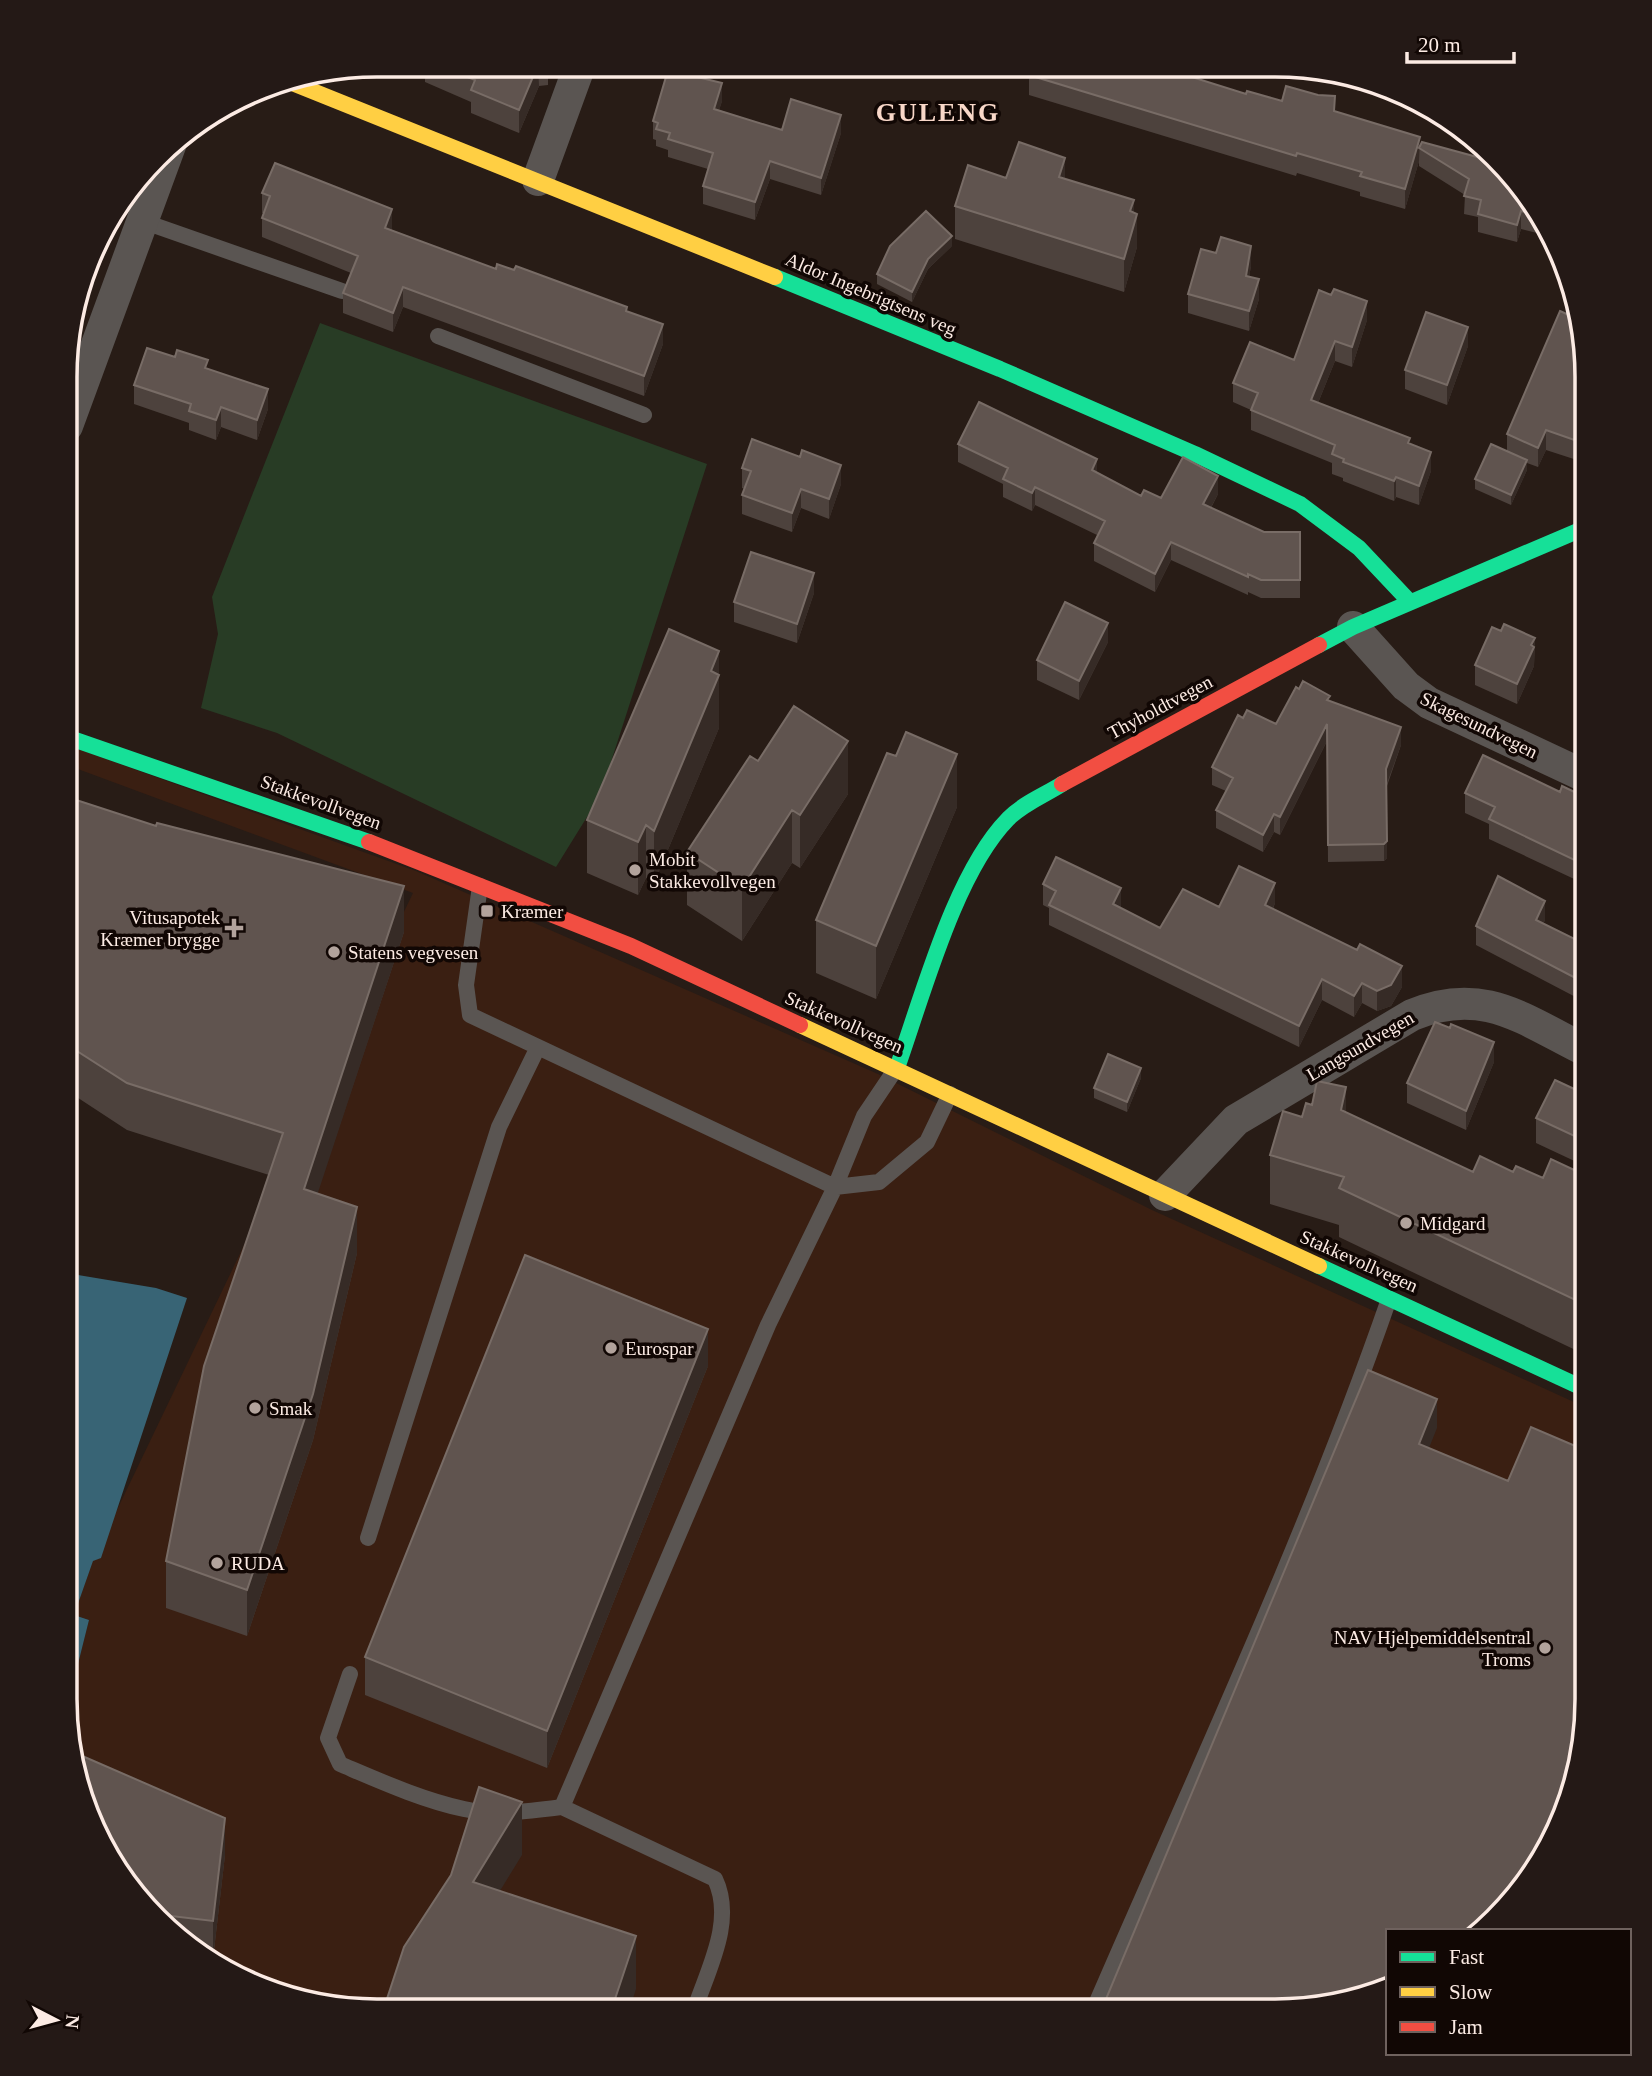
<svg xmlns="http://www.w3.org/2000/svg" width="1652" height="2076" font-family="'Times New Roman',serif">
<rect width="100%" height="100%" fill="#281c16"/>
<path fill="#3a1f12" d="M67,745L416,871L878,1074L1152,1210L1587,1408V1720L1388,1931L1295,2011H356L277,1995L204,1959L106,1855L75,1780L65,1688L66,1684H73L89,1620L74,1615L93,1560L413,893L67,765Z"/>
<path fill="#283c25" d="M320,323L707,464L600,796L556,867L277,733L201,708L218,634L212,597Z"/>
<path fill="#386475" d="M78,1275L156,1288L187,1298L101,1558L93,1561L74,1615L89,1620L73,1684H66L65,1688L66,1277Z"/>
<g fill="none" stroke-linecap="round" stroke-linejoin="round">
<path stroke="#5a5552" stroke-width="16" d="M142,221L342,291
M438,336L644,415
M480,886L466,985L470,1015L835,1187L879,1182L927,1142L950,1094
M368,1538L499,1127L538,1047
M350,1674L328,1738L340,1764C380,1781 422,1800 464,1809C495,1816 531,1811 562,1807
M694,2011C708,1969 735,1921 715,1879L562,1807L768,1325L835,1187L864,1116L895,1070
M1093,2011C1195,1775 1305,1541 1389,1299"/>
<path stroke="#5a5552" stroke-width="32" d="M538,180L580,65
M67,426L171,143
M1353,627L1406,686L1429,703L1587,777
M1165,1195L1236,1120L1412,1015C1483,985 1524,1020 1587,1051"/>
<path stroke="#16e098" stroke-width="16" d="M775,277L1000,369L1195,454L1300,504L1359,548L1409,601
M1319,645L1353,627L1587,527
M67,737L369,842
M897,1068C923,995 955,873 1008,819C1022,804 1045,795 1062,784
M1319,1266L1587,1390"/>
<path stroke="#ffcf43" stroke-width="16" d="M285,80L775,277
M800,1025L1319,1266"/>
<path stroke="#f24e42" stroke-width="16" d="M1062,784L1319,645
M369,842L631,946L800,1025"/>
</g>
<path fill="#4d423d" d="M425,65H548V85L539,86L519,133L471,113V102L425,82Z
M1029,75L1246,94L1335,111L1420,145L1488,160L1546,221L1545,235L1521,229L1517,242L1478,232V217L1464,214L1465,195L1419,166V161L1405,209L1360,196V192L1297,173L1296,176L1029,95Z
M722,101L719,110L782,130L841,133L821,195L770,179L755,220L703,204V186L708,169L668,157V150L656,146V140L653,139V121Z
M1006,178L1065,179L1134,212L1137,247L1124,292L955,239V206Z
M262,193L392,229V230L496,269L627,311L663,344L644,396L403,307L393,332L343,313V293L351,273L262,237V218L264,213H262Z
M952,246L928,269L912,302L877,284V274Z
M1251,266L1249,277L1259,299L1249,331L1188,313V294Z
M1367,320L1352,367L1335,361L1318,403L1410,444L1431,471L1419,505L1396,497L1394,501L1343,481V478L1332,474V463L1251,430V410L1233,402V383L1294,360Z
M1468,346L1447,405L1405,389V370Z
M208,369L268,409L257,440L221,427L216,440L189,430V423L134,404V385Z
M1587,376L1583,462L1546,450L1538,467L1527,463V470L1511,505L1475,489V479L1507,451V434Z
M958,444L1097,473L1141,496L1161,498L1218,494L1211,508L1264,532H1300V598H1261L1248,592V595L1171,560L1155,592L1094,561V543L1097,535L1035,505L1032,511L1003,497V484L958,462Z
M742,468L841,484L829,519L801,508L792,532L742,514V495L745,489L742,488Z
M814,593L797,643L734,622V602Z
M1501,631L1535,638L1534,666L1517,704L1475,685V665Z
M1108,642L1079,700L1037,680V660Z
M719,651V728L654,883L646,878L638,895L587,873V820Z
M1587,679V726L1576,720V702Z
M1330,702L1401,745L1387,786V858L1384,861L1328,862L1327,741L1280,835L1274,832L1263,852L1216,828V810L1226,791L1212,785V767L1243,718L1276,724Z
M896,756L957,807L876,999L816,973V920Z
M758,761L848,794L800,868L792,863L742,941L687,905V852Z
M1560,792L1587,798V885L1489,839V824L1465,813V793Z
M67,797L404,932L317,1193L357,1253L313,1440L247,1636L166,1608V1561L269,1175L127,1130L66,1090Z
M1043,884L1121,908L1160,928L1219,907L1275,903L1273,909L1402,987L1391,1006L1377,1011L1362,1003L1354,1017L1322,1000L1299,1047L1049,925V908L1043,905Z
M1545,920L1543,924L1587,945V1003L1476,945V926Z
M1494,1062L1466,1130L1407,1103V1083Z
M1141,1078L1127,1112L1094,1098V1088Z
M1587,1095V1164L1584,1163L1583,1165L1536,1143V1118Z
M1346,1112L1473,1172H1513L1543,1178L1587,1176L1586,1355L1339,1237V1225L1270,1204V1155L1302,1117Z
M708,1366L547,1768L365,1695V1657Z
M106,1855H225L213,1959L202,1958Z"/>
<path fill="#362b26" d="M538,65L539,86L519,133V110Z
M722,83V101L714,126V109Z
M841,115V133L821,195V178Z
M1420,137L1419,161L1405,209V189Z
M1065,158V191L1059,177Z
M770,161V179L755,220V202Z
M1134,200V227L1137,214V247L1124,292V259L1130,211Z
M392,209V229L385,247V228Z
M1521,211V229L1517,242V225Z
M1545,221L1548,226L1545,235Z
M952,236V246L928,269L912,302V292L928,259Z
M1251,246V266L1246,295V276Z
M1259,279V299L1249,331V311Z
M403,287V307L393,332V313Z
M1367,301V320L1352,367V347Z
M663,324V344L644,396V376Z
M1468,327V346L1447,405V385Z
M1335,341V361L1311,420V400Z
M268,389V409L257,440V420Z
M221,407V427L216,440V420Z
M1546,430V450L1538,467V448Z
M1587,433V452L1583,462V443Z
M1431,452V471L1419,505V486Z
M1097,459V477L1092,470Z
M1527,460V470L1511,505V495Z
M841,465V484L829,519V499Z
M1218,476V494L1203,522V504Z
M1396,477V497L1394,501V481Z
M1035,487V505L1032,511V493Z
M801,489V508L792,532V513Z
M1171,542V560L1155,592V574Z
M814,573V593L797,643V624Z
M1108,623V642L1079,700V681Z
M1535,638L1534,666L1517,704V684Z
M719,651V728L654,883V831L711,671Z
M1327,724V741L1280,835V817Z
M1401,727V745L1386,786V769Z
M848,741V794L800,868V815Z
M957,754V807L876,999V946Z
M792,810V863L742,941V888Z
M1274,814V832L1263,852V835Z
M646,825V878L638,895V842Z
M1387,841V858L1384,861V844Z
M1275,883V903L1265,925V905Z
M404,886V932L304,1235V1189Z
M1121,888V909L1113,904Z
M1545,901V920L1536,939V920Z
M1402,966V987L1391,1006L1377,1011V991Z
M1322,979V1000L1299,1047V1026Z
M1362,983V1003L1354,1017V996Z
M1494,1042V1062L1466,1130V1111Z
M1141,1068V1078L1127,1112V1102Z
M1346,1087V1137L1341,1110Z
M1584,1138V1163L1583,1165V1140Z
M357,1207V1253L313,1440L247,1636V1590Z
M1587,1304V1354L1586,1355V1305Z
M708,1329V1366L547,1768V1731Z
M1437,1399V1428L1419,1473V1444Z
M522,1802V1855L473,1935V1882Z
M225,1818V1855L213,1959V1921Z
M636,1936V1989L629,2011H611Z"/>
<path fill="#60544f" stroke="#786c66" stroke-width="2" d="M438,65H538L519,110L471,90L475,80Z
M1032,67H1160L1246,94L1247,91L1282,101L1286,86L1318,95L1335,96L1334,111L1420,137L1405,189L1360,176L1362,172L1297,153L1296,156L1029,75Z
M668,70L722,83L714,109L782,130L791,99L841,115L821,178L770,161L755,202L703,186L713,153L668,139L670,133L656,129L658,123L653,121Z
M1019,142L1065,158L1059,177L1134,200L1130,211L1137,214L1124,259L955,206L968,165L1006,178Z
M1422,142L1488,160L1541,216L1521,211L1517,225L1478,214L1481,200L1464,196L1469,179L1419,148Z
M275,163L392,209L385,228L496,269L497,264L514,270L516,266L627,307L626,311L663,324L644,376L403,287L393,313L343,293L358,256L262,218L270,196L262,193Z
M926,211L952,236L928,259L912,292L877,274L890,246Z
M1221,237L1251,246L1246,276L1259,279L1249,311L1188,294L1201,249L1216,253Z
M1334,289L1367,301L1352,347L1335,341L1311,400L1410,438L1408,443L1431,452L1419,486L1396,477L1394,481L1343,462L1344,459L1332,454L1335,445L1251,410L1258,393L1233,383L1250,342L1294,360L1319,290L1331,295Z
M1560,311L1580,320L1587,376V433L1583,443L1546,430L1538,448L1507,434Z
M1426,312L1468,327L1447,385L1405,370Z
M147,348L175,357L177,350L208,360L205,368L268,389L257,420L221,407L216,420L189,411L191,404L134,385Z
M979,402L1097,459L1092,470L1141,496L1144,490L1161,498L1183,457L1218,476L1203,504L1264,532H1300V580H1261L1248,574V577L1171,542L1155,574L1094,543L1105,521L1035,487L1032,493L1003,479L1008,468L958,444Z
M752,439L800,457L802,450L841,465L829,499L801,489L792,513L742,495L751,471L742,468Z
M1491,444L1527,460L1511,495L1475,479Z
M751,552L814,573L797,624L734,602Z
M1065,602L1108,623L1079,681L1037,660Z
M1504,624L1535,638L1531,645L1534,647L1517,684L1475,665L1492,627L1501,631Z
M669,629L719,651L711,671L719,675L654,831L646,825L638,842L587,820Z
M1587,679V708L1576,702Z
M1303,681L1330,696L1327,700L1401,727L1386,769L1387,841L1384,844L1328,845L1327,724L1280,817L1274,814L1263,835L1216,810L1233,778L1212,767L1238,715L1243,718L1247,710L1276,724L1296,687L1299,689Z
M794,706L848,741L800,815L792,810L742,888L687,852L750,756L758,761Z
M906,732L957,754L876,946L816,920L887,753L896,756Z
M1483,755L1560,792L1562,786L1587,798V866L1489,819L1495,807L1465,793Z
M67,797L156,826L157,823L404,886L304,1189L357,1207L313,1394L247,1590L166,1561L204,1366L283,1133L127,1083L66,1044Z
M1056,857L1121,888L1113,904L1160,928L1183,889L1219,907L1239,866L1275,883L1265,905L1357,950L1360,944L1402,966L1391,985L1377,991L1362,983L1354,996L1322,979L1299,1026L1049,905L1056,891L1043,884Z
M1498,876L1545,901L1536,920L1587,945V984L1476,926Z
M1435,1022L1450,1028L1451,1024L1494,1042L1466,1111L1407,1083Z
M1108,1054L1141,1068L1127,1102L1094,1088Z
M1555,1080L1587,1095V1139L1584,1138L1583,1140L1536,1118Z
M1317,1081L1346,1087L1341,1110L1473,1172L1480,1156L1513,1172L1516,1166L1543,1178L1551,1159L1587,1176V1196L1586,1199L1587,1200L1586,1305L1339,1188L1344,1177L1270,1155L1283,1111L1302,1117L1306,1103L1312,1105Z
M525,1255L708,1329L547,1731L365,1657Z
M1368,1370L1437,1399L1419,1444L1508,1481L1531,1427L1587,1451V1720L1571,1800L1535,1872L1473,1931H1388V1983L1295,2011H1101Z
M80,1755L225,1818L213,1921L163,1915L106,1855L77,1783Z
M479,1787L522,1802L473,1882L636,1936L611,2011H383L404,1947L451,1875Z"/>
<g fill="#b2a39c" stroke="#110704" stroke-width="2.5">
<circle cx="635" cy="870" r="7"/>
<rect x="480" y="904" width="14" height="14" rx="3.5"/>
<path d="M230.5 917.5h7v7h7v7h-7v7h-7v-7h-7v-7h7z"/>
<circle cx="334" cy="952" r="7"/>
<circle cx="1406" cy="1223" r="7"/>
<circle cx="611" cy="1348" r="7"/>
<circle cx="255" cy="1408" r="7"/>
<circle cx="217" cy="1563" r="7"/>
<circle cx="1545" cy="1648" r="7"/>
</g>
<g text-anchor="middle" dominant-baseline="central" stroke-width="7" stroke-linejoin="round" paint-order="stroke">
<g font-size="19" fill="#fcebe4" stroke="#110704">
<text transform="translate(871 294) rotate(23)">Aldor Ingebrigtsens veg</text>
<text transform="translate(1160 707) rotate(-28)">Thyholdtvegen</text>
<text transform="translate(1479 725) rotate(26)">Skagesundvegen</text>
<text transform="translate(321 802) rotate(20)">Stakkevollvegen</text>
<text transform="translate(844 1022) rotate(24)">Stakkevollvegen</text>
<text transform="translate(1360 1046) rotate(-30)">Langsundvegen</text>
<text transform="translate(1359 1261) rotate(24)">Stakkevollvegen</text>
</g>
<g font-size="19" fill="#fcebe4" stroke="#110704" text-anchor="start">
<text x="649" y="859">Mobit<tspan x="649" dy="22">Stakkevollvegen</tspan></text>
<text x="501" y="911">Kræmer</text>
<text x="220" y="917" text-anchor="end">Vitusapotek<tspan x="220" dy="22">Kræmer brygge</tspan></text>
<text x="348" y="952">Statens vegvesen</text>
<text x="1420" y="1223">Midgard</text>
<text x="625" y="1348">Eurospar</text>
<text x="269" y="1408">Smak</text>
<text x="231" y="1563">RUDA</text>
<text x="1531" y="1637" text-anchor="end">NAV Hjelpemiddelsentral<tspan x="1531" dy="22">Troms</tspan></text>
</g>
<g font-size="26" font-weight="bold" letter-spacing="2" fill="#f8d7c8" stroke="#110704">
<text x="938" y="112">GULENG</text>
</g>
</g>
<path d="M0 0H1652V2076H0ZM377 77H1275A300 300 0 0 1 1575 377V1699A300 300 0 0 1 1275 1999H377A300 300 0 0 1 77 1699V377A300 300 0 0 1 377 77Z" fill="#241916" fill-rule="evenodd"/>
<path fill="none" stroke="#fcebe4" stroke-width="3.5" d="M377 77H1275A300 300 0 0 1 1575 377V1699A300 300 0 0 1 1275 1999H377A300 300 0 0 1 77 1699V377A300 300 0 0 1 377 77Z"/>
<rect x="1386" y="1929" width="245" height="126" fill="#110704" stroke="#6f625e" stroke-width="2"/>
<rect x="1400" y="1952" width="35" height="10" fill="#16e098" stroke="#6f625e" stroke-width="2"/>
<text x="1449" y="1964" font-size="21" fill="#fcebe4">Fast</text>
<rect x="1400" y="1987" width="35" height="10" fill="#ffcf43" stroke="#6f625e" stroke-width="2"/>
<text x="1449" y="1999" font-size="21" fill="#fcebe4">Slow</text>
<rect x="1400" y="2022" width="35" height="10" fill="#f24e42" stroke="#6f625e" stroke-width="2"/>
<text x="1449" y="2034" font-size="21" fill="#fcebe4">Jam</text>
<g transform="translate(56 2020) rotate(96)" stroke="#110704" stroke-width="5" paint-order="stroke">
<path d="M0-5L12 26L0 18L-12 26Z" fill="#fcebe4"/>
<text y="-10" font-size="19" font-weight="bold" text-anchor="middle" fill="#fcebe4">N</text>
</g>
<path d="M1407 52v10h107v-10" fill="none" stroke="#fcebe4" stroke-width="3.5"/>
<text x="1418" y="52" font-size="21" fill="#fcebe4" stroke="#110704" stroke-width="5" paint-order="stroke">20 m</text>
</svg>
